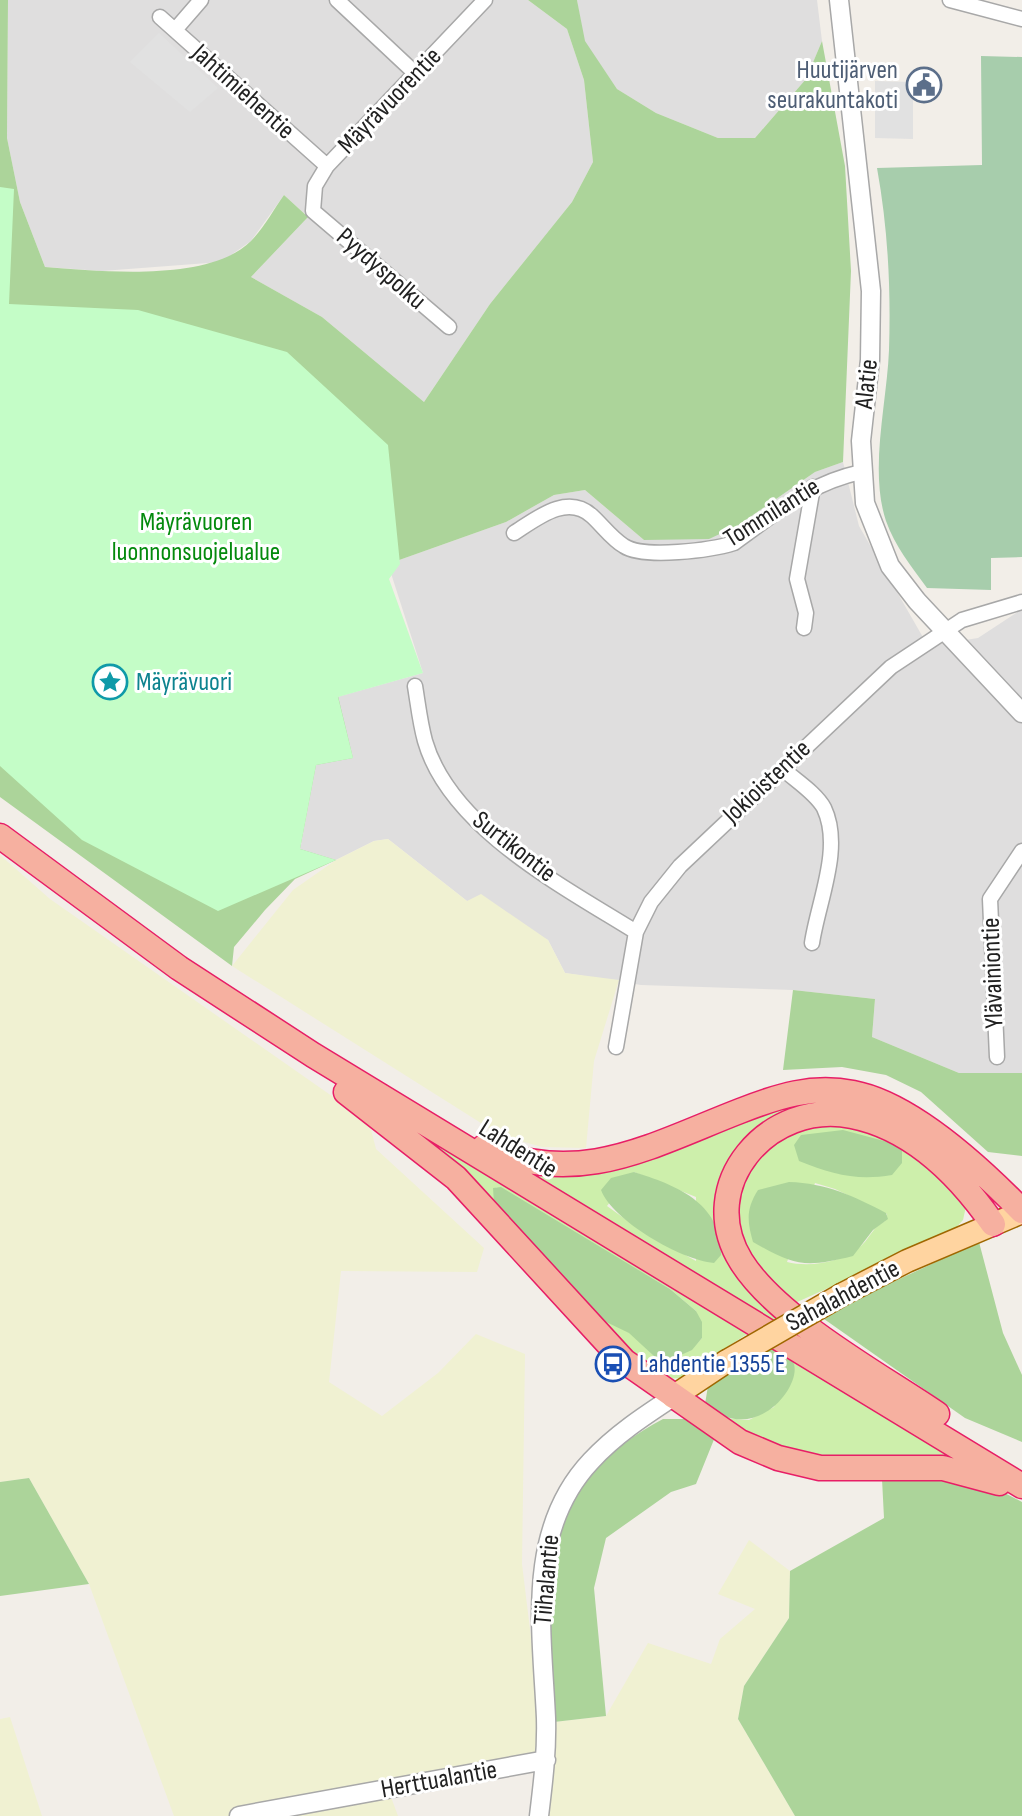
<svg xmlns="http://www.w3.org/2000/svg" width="1022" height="1816" font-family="'Sofia Sans Condensed',sans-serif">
<rect width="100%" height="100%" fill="#f2eee8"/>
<path fill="#dfdede" d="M8,0H528L567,29L584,80L593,162L572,202L490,304L424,402L322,317L251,277L308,217L284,195L251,241L221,262L102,271L45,267L20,202L7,138Z
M577,0H817L822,41L806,79L755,138H718L656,113L617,89L584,41Z
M843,462L859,526L928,646L978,638L1022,609V1073H959L872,1037L875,999L793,990L641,985L565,973L548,940L467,901L388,839L374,841L336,860L300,850L316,764L353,758L337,697L423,673L388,564L506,522L554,495L585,490L644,540L737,526L815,472Z"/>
<path fill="#f0f1d2" d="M388,839L467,901L481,894L548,940L565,973L619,980L594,1061L586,1148L542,1147L500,1135L232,966L293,890L336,860L374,841Z
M0,855L50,899L369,1122L376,1149L484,1248L477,1272L341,1271L329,1382L382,1416L438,1373L476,1334L525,1354L522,1564L546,1760L388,1789L398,1816H174L89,1584L29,1478L0,1482Z
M749,1540L790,1571L789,1618L744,1686L738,1719L795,1816H548L554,1722L606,1716L648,1643L711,1664L720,1639L755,1609L718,1594Z
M10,1717L42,1816H0V1719Z"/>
<path fill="#cdefab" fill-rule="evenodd" d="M829,1096L925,1135L1001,1205L884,1119L757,1134L726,1240L894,1396L514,1167L549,1171L767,1107ZM634,1172L696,1197V1261L639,1229L607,1206Z
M373,1102L750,1332L680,1378L667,1379L651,1373ZM496,1187L670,1289L696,1311L702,1338C689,1354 676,1359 655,1357Z
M825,1120L894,1138L967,1202L963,1220L952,1232L795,1303L747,1257L738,1237L736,1193L769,1139ZM815,1183L835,1189L887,1214L885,1221C873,1227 871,1236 862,1245C844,1262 810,1268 787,1262Z
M791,1360L977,1467L835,1461L776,1449L720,1418L749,1420L774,1407Z"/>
<path fill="#acd49a" d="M0,0H8L7,138L20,202L45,267C100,271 209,283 251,241C264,228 274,209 284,195L308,217L251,277L322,317L424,402L490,304L572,202L593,162L584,80L567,29L528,0H577L585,41L617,89L656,113L718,138H755L806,79L822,41L845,166L851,271L843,462L815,472L737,526L709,539L644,540L585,490L554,495L506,522L388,564L338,696L353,758L316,765L300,849L336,860L295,879L265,910L234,947L232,966L0,797Z
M793,990L875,999L872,1037L959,1073H1022V1156L988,1152L921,1092L886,1075L842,1067L783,1070Z
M843,1130L888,1142L902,1150V1163L892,1175C856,1181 832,1174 799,1161L794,1145L801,1135Z
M634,1172C675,1185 722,1202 721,1255L714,1263C681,1260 613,1221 601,1190L611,1178Z
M789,1182C826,1183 854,1196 886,1213L888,1219L873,1230L853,1256C805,1268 795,1266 753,1242C747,1221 746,1209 758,1190Z
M501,1187L670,1289L696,1311L702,1322V1338L692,1350L672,1359L655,1357L629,1333L600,1319L494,1203L493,1188Z
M979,1242L1003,1333L1022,1375V1442L965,1418L824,1319L852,1301Z
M771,1346C777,1350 787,1355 792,1360C807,1380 757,1450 705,1404L708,1386Z
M663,1419H690L715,1437L696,1484L671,1492L606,1538L594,1588L606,1716L554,1722C551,1591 527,1491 663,1419Z
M933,1476L999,1490L1022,1502V1816H795L738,1719L744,1686L789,1618L790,1571L884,1518L882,1479Z
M29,1478L89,1584L0,1596V1482Z"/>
<path fill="#a7cdac" d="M981,56L1022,57V557L991,558V590L927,588C911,566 895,546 886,521C869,470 887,403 889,350C891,289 888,229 877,168L982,165Z"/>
<path fill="#c4fdc7" d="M0,187L14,189L9,304L138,310L287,352L388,445L400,564L389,579L423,673L338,697L353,758L316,765L300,849L336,860L218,911L82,840L0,766Z"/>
<path fill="#e1e1e1" d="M159,33L218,88L190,112L130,62Z
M875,81L913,82V139L875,138Z"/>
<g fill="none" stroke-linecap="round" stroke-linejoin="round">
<g stroke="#a8a8a8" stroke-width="17">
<path id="minor" d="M337,0L416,74
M950,0L1022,19
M160,17L327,166
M175,30L201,0
M449,327L313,211L315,186L327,166L485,0
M514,533C536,519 567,493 592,516C602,525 612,539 624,546C644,559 712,550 734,543C778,512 807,484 861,472
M804,628L806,613L797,579L813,487
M415,686C418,704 420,723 425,741C450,828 564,887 636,932
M783,769C795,780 816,793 824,808C843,848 818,902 812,943
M616,1047L636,932L651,902L680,866L891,667L962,620L1022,602
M997,1057L990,899L1022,851"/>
</g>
<g stroke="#a8a8a8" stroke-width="21">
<path id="tertiary" d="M839,0L871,291L870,360L861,441L865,503L890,566L917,601L1022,713
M239,1816L546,1760
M539,1816C543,1783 547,1751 546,1718C542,1630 525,1531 591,1461C615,1435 644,1416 673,1397"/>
</g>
<g stroke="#9f6700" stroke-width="25">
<path id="primary" d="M843,1294L907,1261L1022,1212
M673,1397L727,1361"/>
</g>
<g stroke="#e71e66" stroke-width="27">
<path id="trunk" d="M0,836L179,968L313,1055L1022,1486
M346,1092L456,1178L624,1361L740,1442L778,1458L820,1468H943L999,1483
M484,1147C579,1189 652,1145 740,1111C778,1096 812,1085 853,1093C911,1104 981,1169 1022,1211
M937,1414C880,1375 777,1319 741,1261C694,1185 769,1099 852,1116C912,1128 959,1175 993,1224"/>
</g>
<use href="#minor" stroke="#fff" stroke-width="14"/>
<use href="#tertiary" stroke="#fff" stroke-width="18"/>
<use href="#primary" stroke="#ffd4a0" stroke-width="22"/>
<use href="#trunk" stroke="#f6b0a0" stroke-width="24"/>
<g stroke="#9f6700" stroke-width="25" stroke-linecap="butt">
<path id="primary-bridge" d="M727,1361L843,1294"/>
</g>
<use href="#primary-bridge" stroke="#ffd4a0" stroke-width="22"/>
</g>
<defs>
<g id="civic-ring" transform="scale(1.8)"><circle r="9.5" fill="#fff" stroke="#5c6f8a" stroke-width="1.5"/><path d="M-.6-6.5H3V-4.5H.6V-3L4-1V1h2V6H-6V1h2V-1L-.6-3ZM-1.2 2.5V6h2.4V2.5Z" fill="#5c6f8a"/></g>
<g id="sight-ring" transform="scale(1.8)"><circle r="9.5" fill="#fff" stroke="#0f9aa8" stroke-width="1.5"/><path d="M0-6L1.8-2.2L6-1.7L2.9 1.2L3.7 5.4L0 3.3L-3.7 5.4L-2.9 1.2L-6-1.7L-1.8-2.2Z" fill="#0f9aa8"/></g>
<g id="bus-ring" transform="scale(1.8)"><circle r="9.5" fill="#fff" stroke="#1a4fb4" stroke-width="1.5"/><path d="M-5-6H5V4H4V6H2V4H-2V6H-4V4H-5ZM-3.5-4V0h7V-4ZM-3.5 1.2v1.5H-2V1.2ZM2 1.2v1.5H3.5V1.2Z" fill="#1a4fb4"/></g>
</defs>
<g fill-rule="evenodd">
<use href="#civic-ring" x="924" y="85"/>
<use href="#sight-ring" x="110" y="682"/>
<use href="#bus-ring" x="613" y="1364"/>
</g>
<g text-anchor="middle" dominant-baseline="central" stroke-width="6" stroke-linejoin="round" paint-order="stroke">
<g font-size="26" fill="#4e5e75" stroke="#fff" text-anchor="end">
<text x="898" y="70">Huutijärven<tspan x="898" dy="30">seurakuntakoti</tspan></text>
</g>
<g font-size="26" fill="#212121" stroke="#fff">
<text transform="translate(243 92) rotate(42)">Jahtimiehentie</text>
<text transform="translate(390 101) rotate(-46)">Mäyrävuorentie</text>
<text transform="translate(381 269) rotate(41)">Pyydyspolku</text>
<text transform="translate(867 384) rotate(-84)">Alatie</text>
<text transform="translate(772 513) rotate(-32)">Tommilantie</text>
<text transform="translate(767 782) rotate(-43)">Jokioistentie</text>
<text transform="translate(514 847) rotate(38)">Surtikontie</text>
<text transform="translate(993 973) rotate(-92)">Ylävainiontie</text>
<text transform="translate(518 1149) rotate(32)">Lahdentie</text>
<text transform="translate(843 1296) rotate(-28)">Sahalahdentie</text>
<text transform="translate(547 1580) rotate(-85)">Tiihalantie</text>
<text transform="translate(439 1780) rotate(-10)">Herttualantie</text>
</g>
<g font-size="26" fill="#048a0d" stroke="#fff">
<text x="196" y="522">Mäyrävuoren<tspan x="196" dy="30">luonnonsuojelualue</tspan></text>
</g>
<g font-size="26" fill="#0d838f" stroke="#fff" text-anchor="start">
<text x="136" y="682">Mäyrävuori</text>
</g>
<g font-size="26" fill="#164399" stroke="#fff" text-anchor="start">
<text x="639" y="1364">Lahdentie 1355 E</text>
</g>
</g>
</svg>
